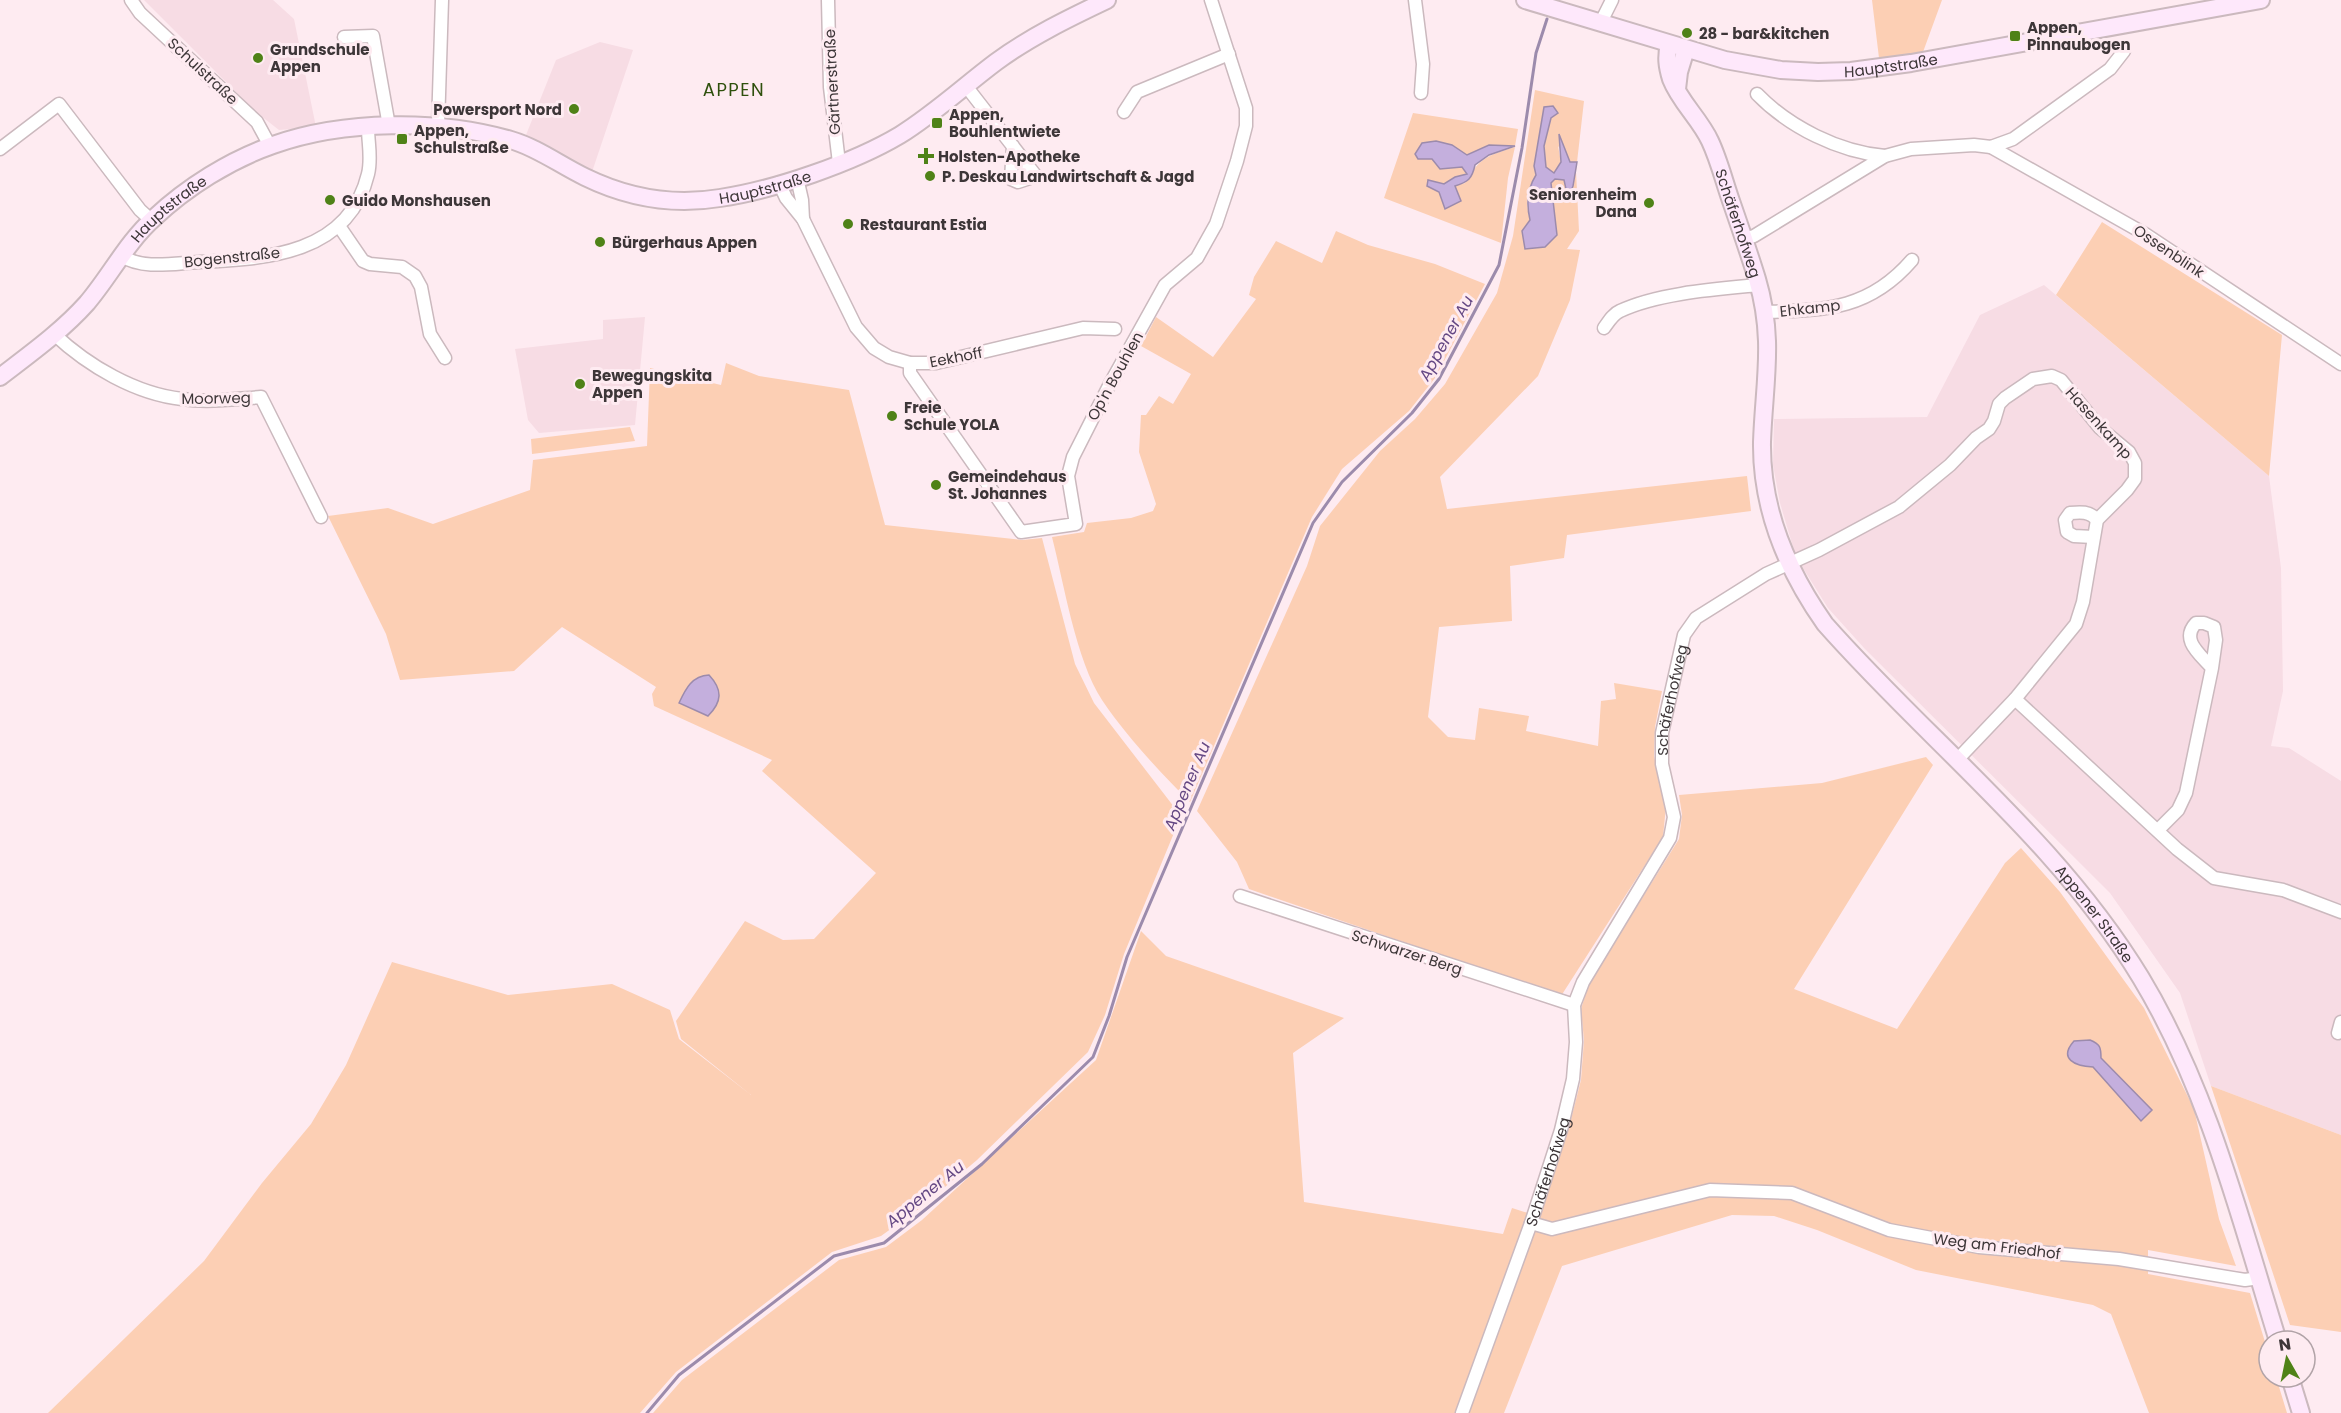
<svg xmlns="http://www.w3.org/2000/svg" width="2341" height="1413" font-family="Poppins,sans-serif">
<rect width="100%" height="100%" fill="#feebf1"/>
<path fill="#f7dce4" d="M144,0H273L294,19L316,127L279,130L256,112Z
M600,42L633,50L592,172L526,135L556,60Z
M2044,285L2269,476L2281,568L2283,691L2271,746L2289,748L2341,781V1135L2211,1086L2180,993L2110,893L1865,649L1828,608L1796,557L1780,503L1773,465L1774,419L1927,417L1980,315Z
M645,317L635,425L539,433L528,420L515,349L603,339V320Z"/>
<path fill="#fccfb4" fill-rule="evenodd" d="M1872,0H1942L1923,52L1879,58Z
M1535,90L1584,101L1576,171L1579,231L1567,249L1580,250L1570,300L1538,376L1440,477L1447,509L1747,476L1751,511L1567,535L1564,558L1510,566L1512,621L1439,627L1428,717L1448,737L1475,740L1479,708L1529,716L1526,731L1598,746L1601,701L1616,699L1614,683L1662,691L1655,727L1654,756L1666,806L1663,837L1561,996L1249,889L1237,862L1197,811L1307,566L1320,526L1380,451L1415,419L1445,384L1497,293L1513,236ZM1544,107L1551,118L1544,146L1546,168L1554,173L1561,162L1558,146L1570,162H1576L1573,186L1569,196L1564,180L1555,179L1550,183L1557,235L1522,231L1530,220C1525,203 1527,189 1536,175L1534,166Z
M1413,113L1518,129L1515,146L1489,145L1467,156L1452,145L1418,159H1433L1440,169L1462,167L1468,174L1455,177L1444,184L1428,180L1427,186L1439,192L1445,209L1454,186L1465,183C1480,157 1487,156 1515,147L1508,178L1501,243L1384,198Z
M2102,222L2282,335L2269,476L2056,295Z
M1336,231L1368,245L1435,264L1485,284L1435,378L1409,411L1342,469L1312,517L1190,802C1158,770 1127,737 1102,700C1076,660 1064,584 1052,537L1084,532L1087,523L1131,518L1153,511L1156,504L1139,452L1141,415H1146L1159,396L1173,404L1191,374L1141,346L1156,317L1213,357L1256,299L1249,295L1254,277L1276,241L1322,263Z
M726,363L759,376L849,390L885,525L1022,540L1042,538L1075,664L1094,703L1181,816L1124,954L1105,1015L1088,1052L977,1160L920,1208L881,1236L832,1252L676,1372L640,1413H48L204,1261L262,1183L311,1124L346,1065L392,962L508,995L612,984L670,1010L679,1039L751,1095L681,1039L676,1021L745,921L783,940L814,939L876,873L762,771L772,760L654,706L652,694L656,687L562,627L514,671L400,680L386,634L328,516L388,508L433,524L530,490L533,460L647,446L650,368L721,385Z
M630,427L635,441L532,454L531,439Z
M1926,757L1933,765L1794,989L1897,1029L2005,863L2021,848L2060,892L2144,1008L2194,1109L2219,1219L2236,1266L2148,1250V1274L2250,1293L2269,1355V1377H2276L2287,1413H2149L2111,1314L2093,1305L1916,1270L1817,1230L1774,1216L1732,1215L1562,1266L1504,1413H653L682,1380L839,1260L886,1247L922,1220L1096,1060L1141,931L1166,956L1344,1018L1293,1053L1304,1202L1503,1234L1512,1208L1540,1217L1569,1127L1581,1080L1584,1040L1581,1009L1589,983L1679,839L1682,815L1679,795L1822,783Z
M2211,1086L2341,1135V1332L2290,1325Z"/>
<path fill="#c4afdd" stroke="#9c8bac" stroke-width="1.5" d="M1553,106L1558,113L1551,118L1544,146L1546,167L1554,173L1561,162L1559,134L1570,162H1577L1573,186L1568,198L1564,180L1555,179L1551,183L1557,235L1545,247L1525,249L1522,231L1530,220C1526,203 1527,189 1536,175L1534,166L1544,107Z
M1436,141L1452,145L1467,155L1489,145L1515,146L1489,155L1475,165C1472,179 1468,182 1455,186L1461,201L1445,209L1439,192L1427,186L1428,180L1444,184L1455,177L1467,174L1462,167L1440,169L1432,159H1418L1415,154L1422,143Z
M709,675C723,690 722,702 708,716L679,703C686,688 692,676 709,675Z
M2090,1040C2100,1044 2101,1047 2101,1058L2152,1110L2141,1121L2093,1067C2075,1066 2058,1059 2074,1041Z"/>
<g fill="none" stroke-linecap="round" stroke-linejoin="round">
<path stroke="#9c8bac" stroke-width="3" d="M647,1413L679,1375L834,1256L884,1243L982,1164L1093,1057L1109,1016L1127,957L1313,523L1342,482L1412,413L1439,379L1499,265L1522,148L1536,53L1547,19"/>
<g stroke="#cbb9be" stroke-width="15">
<g id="street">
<path d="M131,0L140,13L257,122L270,146"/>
<path d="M828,0L830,87L839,163"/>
<path d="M1415,0L1423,64L1421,93"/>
<path d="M1601,22L1612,0"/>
<path d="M344,37L373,36L389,126"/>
<path d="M966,86L1036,176L1018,182L1011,179L1013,146"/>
<path d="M1757,94C1789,127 1839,152 1885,156"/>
<path d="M1124,112L1137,92L1229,54"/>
<path d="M438,126L442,0"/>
<path d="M1991,147L2145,234L2341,364"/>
<path d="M0,149L59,104L140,210L151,220"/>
<path d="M797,178L802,200L803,219"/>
<path d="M779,183L786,198L803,219L856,327L874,348L889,357L910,363H936L1083,328L1115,329"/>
<path d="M339,226L363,261L370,264L402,267L415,276L421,287L430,334L445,358"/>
<path d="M1744,239L1754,236L1885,156L1911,149L1974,145L1991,147L2013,139L2110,69L2124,51"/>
<path d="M122,256C143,270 175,263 199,262C267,259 349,254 368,174C372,158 368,143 368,128"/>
<path d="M1765,312C1825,310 1869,310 1912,260"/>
<path d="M1604,328C1609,321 1613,314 1620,311C1658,293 1717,289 1759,285"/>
<path d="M54,334C88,366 136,394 182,399C208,403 235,399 261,397L321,517"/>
<path d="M910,363V373L1021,532L1076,524L1068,476L1073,457L1110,384L1165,285L1197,258L1216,224L1237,161L1246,126V108L1211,0"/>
<path d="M2093,537L2074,536L2067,532L2065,520L2070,513C2080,512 2090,511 2097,520"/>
<path d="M2015,699L2177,849L2214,878L2283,890L2341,912"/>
<path d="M2158,830L2178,810L2186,793L2212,668L2216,640L2214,627L2204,623H2196C2180,640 2200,654 2212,668"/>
<path d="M1240,896L1574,1005"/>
<path d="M2338,1033L2341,1022"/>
<path d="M1531,1223L1552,1229L1710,1190L1792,1193L1889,1230L1979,1247L2119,1259L2245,1280L2259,1278"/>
<path id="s1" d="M1462,1413L1531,1223L1561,1130L1573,1079L1576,1042L1574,1005L1583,982L1670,838L1674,817L1662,764V733L1684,635L1696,618L1766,574L1819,550L1899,507L1950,465L1976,438L1989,429L1994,421L1999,404L2005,398L2033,379L2052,376L2061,380L2100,428L2129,452L2135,463V479L2127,490L2097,520L2083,602L2076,624L2015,699L1957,760"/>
</g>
</g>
<g stroke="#cbb9be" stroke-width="20">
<g id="secondary">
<path id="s2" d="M1525,0L1725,60L1781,70L1818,72L1851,71L1911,63L2261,0"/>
<path id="s3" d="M1669,44C1666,57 1667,66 1671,79C1680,102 1700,119 1710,141C1719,160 1724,181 1731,201C1740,227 1749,253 1757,279C1775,339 1764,383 1762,442C1761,509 1787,570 1825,624C1930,743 2058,841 2141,978C2208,1089 2240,1218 2278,1341"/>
<path d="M1677,89L1679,72L1686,49"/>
<path id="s4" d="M0,377C30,354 62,331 87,303C110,276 127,242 154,218C187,187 230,160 273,145C343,120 440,119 511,140C538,148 560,165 585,177C628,198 672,206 720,198C774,190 853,163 900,135C934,114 964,86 996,62C1030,37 1069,18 1107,0"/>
<path d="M2290,1377L2301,1413"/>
</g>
</g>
<use href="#street" stroke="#fff" stroke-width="12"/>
<use href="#secondary" stroke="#fee8fb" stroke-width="16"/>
</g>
<g fill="#4f8217" stroke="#feebf1" stroke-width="2">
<circle cx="1687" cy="33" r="6"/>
<rect x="2009" y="30" width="12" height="12" rx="3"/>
<circle cx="258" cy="58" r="6"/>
<circle cx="574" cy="109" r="6"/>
<rect x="931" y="117" width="12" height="12" rx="3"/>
<rect x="396" y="133" width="12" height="12" rx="3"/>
<path d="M923 147h6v6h6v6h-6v6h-6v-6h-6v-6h6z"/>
<circle cx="930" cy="176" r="6"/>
<circle cx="330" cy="200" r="6"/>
<circle cx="1649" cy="203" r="6"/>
<circle cx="848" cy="224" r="6"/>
<circle cx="600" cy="242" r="6"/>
<circle cx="580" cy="384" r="6"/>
<circle cx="892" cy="416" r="6"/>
<circle cx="936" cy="485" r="6"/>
</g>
<g text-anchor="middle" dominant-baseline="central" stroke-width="6" stroke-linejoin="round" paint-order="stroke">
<g font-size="15" font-weight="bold" fill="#3d3638" stroke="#feebf1" text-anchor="start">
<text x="2027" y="27">Appen,<tspan x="2027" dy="17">Pinnaubogen</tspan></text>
<text x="1699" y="33">28 - bar&amp;kitchen</text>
<text x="270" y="49">Grundschule<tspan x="270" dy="17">Appen</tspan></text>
<text x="562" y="109" text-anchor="end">Powersport Nord</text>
<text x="949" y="114">Appen,<tspan x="949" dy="17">Bouhlentwiete</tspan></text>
<text x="414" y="130">Appen,<tspan x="414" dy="17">Schulstraße</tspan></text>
<text x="938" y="156">Holsten-Apotheke</text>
<text x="942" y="176">P. Deskau Landwirtschaft &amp; Jagd</text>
<text x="1637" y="194" text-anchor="end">Seniorenheim<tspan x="1637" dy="17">Dana</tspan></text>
<text x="342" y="200">Guido Monshausen</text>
<text x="860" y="224">Restaurant Estia</text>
<text x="612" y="242">Bürgerhaus Appen</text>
<text x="592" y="375">Bewegungskita<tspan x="592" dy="17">Appen</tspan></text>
<text x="904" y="407">Freie<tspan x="904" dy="17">Schule YOLA</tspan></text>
<text x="948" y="476">Gemeindehaus<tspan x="948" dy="17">St. Johannes</tspan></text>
</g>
<g font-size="15" fill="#3d3638" stroke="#feebf1">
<text stroke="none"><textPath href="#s2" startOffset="376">Hauptstraße</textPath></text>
<text transform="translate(203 71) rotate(43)">Schulstraße</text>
<text transform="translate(832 82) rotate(-93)">Gärtnerstraße</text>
<text stroke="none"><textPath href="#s4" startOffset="873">Hauptstraße</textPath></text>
<text stroke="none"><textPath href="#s4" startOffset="240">Hauptstraße</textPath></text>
<text stroke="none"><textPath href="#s3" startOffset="196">Schäferhofweg</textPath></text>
<text transform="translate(2169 251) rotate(34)">Ossenblink</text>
<text transform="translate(232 257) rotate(-6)">Bogenstraße</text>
<text transform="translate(1810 308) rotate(-6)">Ehkamp</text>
<text transform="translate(956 357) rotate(-11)">Eekhoff</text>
<text transform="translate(1115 376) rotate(-61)">Op'n Bouhlen</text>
<text transform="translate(216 398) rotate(-1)">Moorweg</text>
<text transform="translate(2099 423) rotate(48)">Hasenkamp</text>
<text stroke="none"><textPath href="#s1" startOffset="760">Schäferhofweg</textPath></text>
<text stroke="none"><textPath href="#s3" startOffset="1011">Appener Straße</textPath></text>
<text transform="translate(1407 952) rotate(18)">Schwarzer Berg</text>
<text stroke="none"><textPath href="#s1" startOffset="256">Schäferhofweg</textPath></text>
<text transform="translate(1997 1246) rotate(7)">Weg am Friedhof</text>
</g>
<g font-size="16" font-style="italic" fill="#654884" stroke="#feebf1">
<text transform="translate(1446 338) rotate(-61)">Appener Au</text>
<text transform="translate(1187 786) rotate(-67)">Appener Au</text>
<text transform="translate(925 1194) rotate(-39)">Appener Au</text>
</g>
<g font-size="18" letter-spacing="1.5" fill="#2f500d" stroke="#feebf1">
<text x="734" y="89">APPEN</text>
</g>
</g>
<g transform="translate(2287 1359) rotate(351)"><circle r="28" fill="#feebf1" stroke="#b1a3a7" stroke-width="1.5"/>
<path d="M0-4.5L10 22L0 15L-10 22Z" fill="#4f8217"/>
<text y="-9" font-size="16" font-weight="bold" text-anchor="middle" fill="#3d3638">N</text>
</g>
</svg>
